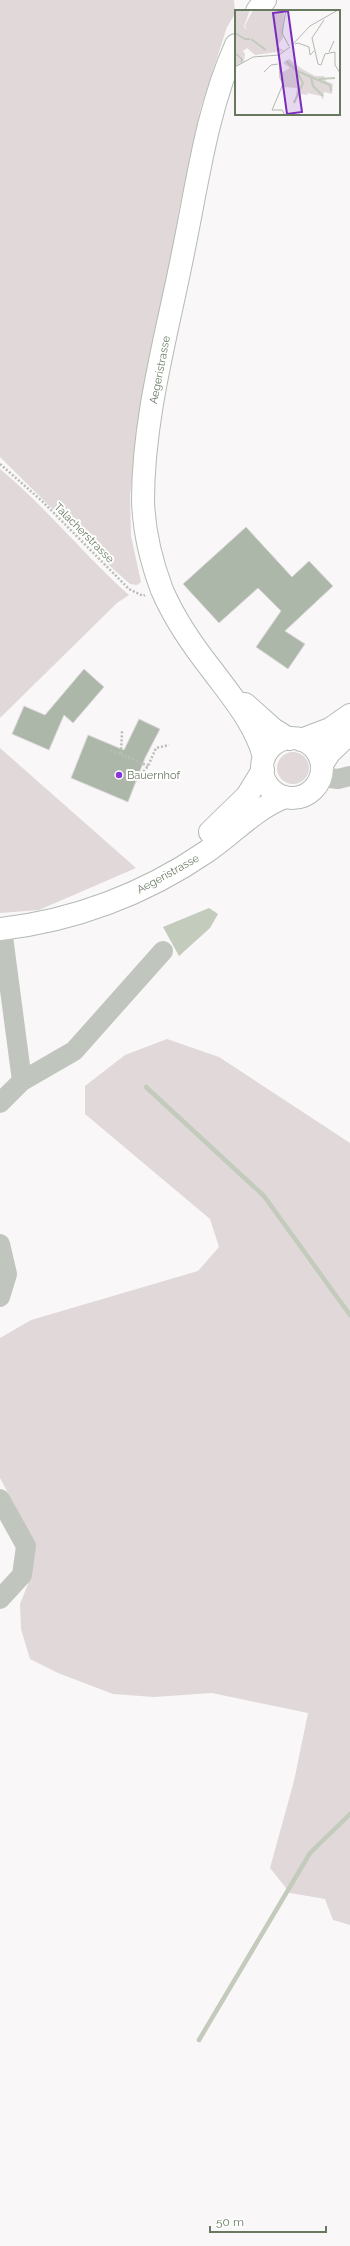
<svg xmlns="http://www.w3.org/2000/svg" width="350" height="2246" font-family="Raleway,sans-serif">
<rect width="100%" height="100%" fill="#f9f7f8"/>
<path fill="#e0d8d9" d="M0,0H234L235,14L227,27L201,107L179,210L159,340L137,441L130,496L131,536L141,582L137,585L130,584L112,568L0,457Z
M0,469C46,507 84,555 129,595L117,603L0,718Z
M0,748L136,868L39,910L0,913Z
M277 768a16 16 0 1 1 32 0a16 16 0 1 1-32 0Z
M167,1039L219,1057L350,1143V1925L333,1920L325,1899L290,1893L270,1868L294,1781L308,1713L212,1693L154,1697L113,1694L58,1673L30,1659L21,1629L20,1604L30,1579L34,1542L0,1478V1338L31,1320L198,1271L219,1247L210,1219L85,1114V1086L125,1055Z"/>
<path fill="#c3cbbd" d="M209,908L218,914L210,928L179,956L163,927Z"/>
<g fill="none" stroke-linecap="round" stroke-linejoin="round">
<path stroke="#c3cbbd" stroke-width="4.5" d="M146,1087L264,1196L350,1315
M199,2040L310,1853L350,1814"/>
</g>
<path fill="#adb7a9" stroke="#dbd9da" d="M246,527L292,577L309,561L333,586L285,631L305,644L288,669L256,647L281,611L258,588L219,623L183,584Z
M84,669L104,687L73,723L64,715L49,750L12,734L24,706L45,715Z
M139,719L160,729L145,758L128,802L71,778L88,735L124,750Z"/>
<g fill="none" stroke-linecap="round" stroke-linejoin="round">
<g stroke="#b4bbb2" stroke-width="24">
<path id="major" d="M257,11L265,0
M236,45C206,111 197,187 182,258C166,338 143,419 143,501C144,531 151,561 162,590C174,618 193,646 212,670C232,697 256,725 264,757
M245,704L273,729L289,739
M262 768a30 30 0 1 1 60 0a30 30 0 1 1-60 0Z
M301,740L330,729L350,715
M322,764L330,752L350,733
M210,832L247,796L263,770
M0,929C73,921 145,894 206,852C233,834 254,809 285,797"/>
</g>
<path stroke="#b8bdb7" stroke-width="2.5" stroke-dasharray="2 2" stroke-linecap="butt" d="M0,464L42,501L129,589L143,596L145,595
M110,751L121,754L122,731
M121,754L148,766
M136,781L148,766L156,748L169,745
M301,806L315,799L320,795"/>
<path stroke="#c0c6be" stroke-width="20" d="M321,777L338,779L350,776
M22,1081L74,1051L163,951
M0,1103L22,1081L2,929
M0,1244L7,1274L0,1297
M0,1499L26,1546L22,1575L0,1599"/>
<use href="#major" stroke="#fff" stroke-width="22"/>
</g>
<circle fill="#8935da" stroke="#fff" stroke-width="1.5" cx="119" cy="775" r="4"/>
<g text-anchor="middle" dominant-baseline="central" stroke-width="4" stroke-linejoin="round" paint-order="stroke">
<g font-size="11" fill="#677a60" stroke="#fff">
<text transform="translate(160 370) rotate(-79)">Aegeristrasse</text>
<text transform="translate(84 533) rotate(45)">Talacherstrasse</text>
<text transform="translate(168 874) rotate(-29)">Aegeristrasse</text>
</g>
<g font-size="11" fill="#677a60" stroke="#fff" text-anchor="start">
<text x="127" y="775">Bauernhof</text>
</g>
</g>
<g transform="translate(235 10)">
<rect width="105" height="105" fill="#f9f7f8"/>
<path d="M0,0H15L9,16L12,21L10,15L18,0H49L48,28L42,36L49,41L20,45L12,38L8,41L10,44L9,52L0,57ZM54,49L67,59L80,66H89L91,71L98,74L97,84L89,82L88,90L86,86L72,83L73,85L66,84V87L61,85L62,78L49,77L46,63L55,58L48,53Z" fill="#e0d8d9"/>
<path fill="none" stroke="#c3cbbd" stroke-width="2" d="M0,23L10,29H15M16,29L31,40M51,51L62,61L76,67L78,76L88,86M76,67L95,75L96,81M84,69L100,68M59,93L68,73L62,62"/>
<path fill="none" stroke="#b2baad" stroke-width="1" d="M51,0L47,23L54,36M89,10L77,28L83,54L86,55L90,44L100,42V55L105,63M60,34L63,33L74,37L75,45L79,41M57,35L75,16L103,0M94,42L99,31M0,43L7,49L6,52M44,45L45,68L48,74L37,100H47L50,105M0,57L18,47L44,45L55,37M29,62L36,55L43,54"/>
<path fill="#7b2cbf" fill-opacity="0.15" stroke="#7b2cbf" stroke-width="2" d="M53,1L67,102L52,104L38,3Z"/>
<rect width="105" height="105" fill="none" stroke="#677a60" stroke-width="2"/>
</g>
<path d="M210 2226v6h116v-6" fill="none" stroke="#677a60" stroke-width="2"/>
<text x="216" y="2226" font-size="12" fill="#677a60" stroke="#ffffff" stroke-width="3" paint-order="stroke">50 m</text>
</svg>
